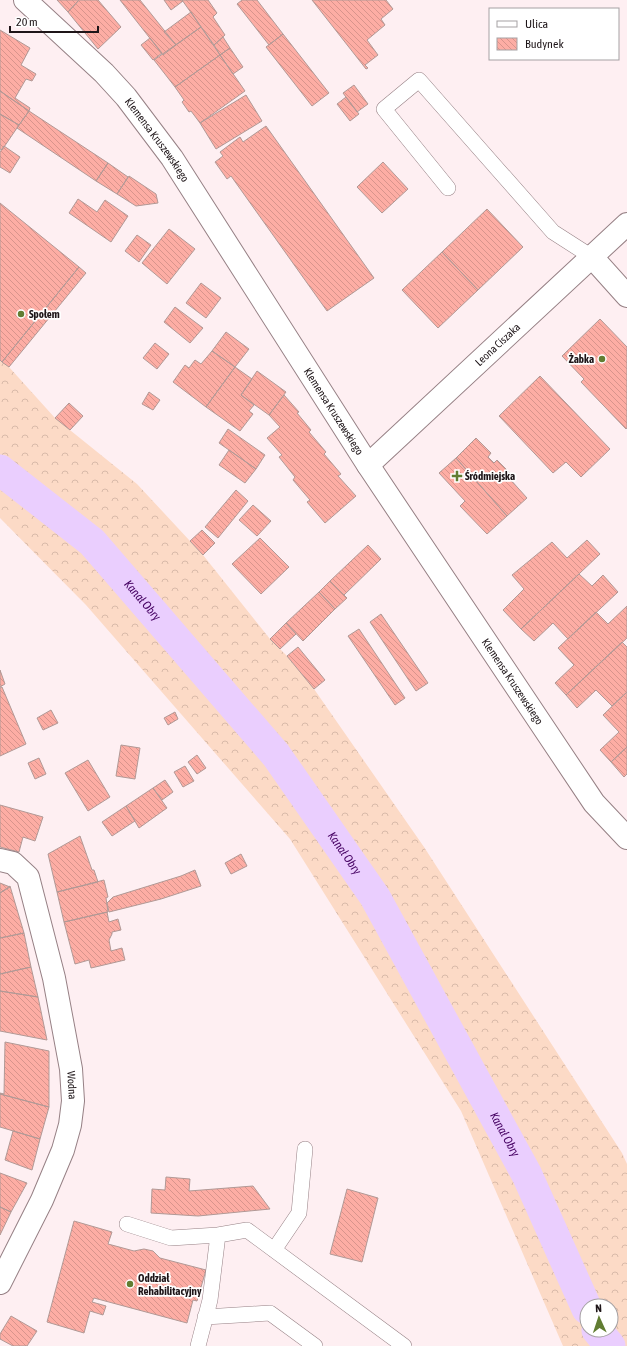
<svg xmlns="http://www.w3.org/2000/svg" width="627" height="1346" font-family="'Asap Condensed',sans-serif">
<defs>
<pattern id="forest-crowns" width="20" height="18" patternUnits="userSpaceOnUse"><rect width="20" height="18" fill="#fcdac6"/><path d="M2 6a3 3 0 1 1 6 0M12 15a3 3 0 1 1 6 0" fill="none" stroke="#d8baa9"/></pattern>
<pattern id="building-back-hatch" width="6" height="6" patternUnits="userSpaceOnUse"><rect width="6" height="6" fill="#fdada4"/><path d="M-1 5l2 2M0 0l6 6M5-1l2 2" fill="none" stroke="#d8948c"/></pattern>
</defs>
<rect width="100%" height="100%" fill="#feeff2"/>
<path fill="url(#forest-crowns)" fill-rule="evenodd" d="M0,360L9,367L55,418L137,484L203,555L270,639L287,656L314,689L424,847L622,1153L627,1164V1346H563L461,1111L290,839L86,605L0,518ZM587,1306H611V1330H587Z"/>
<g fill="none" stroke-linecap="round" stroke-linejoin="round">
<g stroke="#eacefe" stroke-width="31">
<path id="s1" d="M0,470L92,542L276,755L375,897L527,1175L587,1309"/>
<path d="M597,1330L610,1346"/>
</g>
</g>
<path fill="url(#building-back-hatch)" stroke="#b19996" d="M57,0H79L68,12Z
M79,0H98L121,27L98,49L68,12Z
M120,0H140L176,45L163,55Z
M164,0H182L183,1L171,10Z
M182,0H208L217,13L213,17L225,35L214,45Z
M242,0H257L283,34L269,45L237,4Z
M312,0H386L393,9L381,19L385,25L367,40L378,55L365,65L368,68L366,69Z
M191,12L201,27L176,45L164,32Z
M201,27L220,55L175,87L154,60Z
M0,30L30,48L21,65L36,74L32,81L26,79L15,98L30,108L29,111L0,91Z
M283,34L329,93L312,106L266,47Z
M223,37L230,48L220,55L214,45Z
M150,38L162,53L153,60L141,45Z
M230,48L243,67L233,74L220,55Z
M220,55L245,91L200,123L191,111L189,112L182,102L184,100L175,87Z
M354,85L368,104L357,112L343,93Z
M0,91L29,111L19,125L0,114Z
M246,95L262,121L216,149L200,123Z
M346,97L359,114L350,121L337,104Z
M29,111L108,163L96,181L17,128Z
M0,114L19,125L2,150L0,149Z
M266,126L374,278L327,311L231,176L227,179L215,162L223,156L220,152L240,137L243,142Z
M4,146L20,157L10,173L0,167V152Z
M383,162L408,189L382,213L357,187Z
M108,163L128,177L117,194L96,181Z
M129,176L156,194L158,203L136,206L117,194Z
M78,199L97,212L105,200L128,216L111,242L69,213Z
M0,203L79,267L2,362L0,360Z
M487,209L523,247L478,290L442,252Z
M169,229L195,249L167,284L142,263Z
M137,235L151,245L139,262L125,251Z
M442,252L478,290L438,328L402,290Z
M79,267L86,273L9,367L2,362Z
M201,283L221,298L206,318L186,303Z
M175,307L203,328L190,343L164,322Z
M600,319L627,347V428L626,429L581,382L584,379L562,356Z
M226,332L249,349L235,367L212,351Z
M155,343L169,354L157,369L143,358Z
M212,351L235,367L206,407L173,382L185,365L189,368L195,360L201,364Z
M235,367L252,379L241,395L254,405L249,411L253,414L240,431L206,407Z
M257,371L286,392L269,415L241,395Z
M540,376L610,449L581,477L566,462L553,473L499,416Z
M149,392L160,400L153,410L142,404Z
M284,395L299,412L297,413L311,430L309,432L326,452L324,454L341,474L338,476L356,496L325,523L307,502L310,500L293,480L295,477L279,457L282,455L267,438L280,427L269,415Z
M69,403L83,416L70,430L55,418Z
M228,429L265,455L256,469L219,443Z
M476,438L491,453L488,457L494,463L497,460L512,475L509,478L527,498L507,516L456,458Z
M229,450L256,469L245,483L219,465Z
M456,458L507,516L487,534L460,506L465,501L439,473Z
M236,490L248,501L218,538L205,527Z
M253,505L271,521L257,536L239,520Z
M202,530L215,543L203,555L190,541Z
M260,538L289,567L261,594L232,564Z
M587,540L600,554L521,629L503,610L524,589L512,575L552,542L567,558Z
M368,545L381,559L344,595L330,581Z
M579,574L592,586L603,575L618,592L568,639L553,623L534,641L521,629Z
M330,581L347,598L335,609L319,592Z
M319,592L335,609L303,641L286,623Z
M627,606V638L566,695L555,683L574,665L558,648L596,612L608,624Z
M381,614L428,683L416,691L370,622Z
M286,623L296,634L280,649L270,639Z
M359,629L405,698L395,705L348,636Z
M622,642L627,647V692L612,706L596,690L577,708L566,695Z
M298,647L325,680L314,689L287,656Z
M0,670L5,684L0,687Z
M2,687L26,744L0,756V688Z
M627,692V747L611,762L600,750L619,732L603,715Z
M51,710L58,723L43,730L37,718Z
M175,712L178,719L168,725L164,718Z
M121,745L140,748L135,779L116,776Z
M627,747V774L624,777L611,762Z
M197,755L206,768L197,774L188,762Z
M39,758L46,774L35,779L28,763Z
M88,760L110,797L88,811L65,773Z
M185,766L194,781L183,787L174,772Z
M165,780L173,792L162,800L153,788Z
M153,788L167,808L139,828L126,806Z
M0,805L43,817L35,841L23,837L19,852L0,847Z
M126,806L135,821L112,836L102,822Z
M80,836L92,870H94L98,882L57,892L48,854Z
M241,854L247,866L231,874L225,863Z
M195,870L201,886L161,899L109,912L107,903L113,897L181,876Z
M104,880L108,897L106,898L108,912L64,922L57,892Z
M0,883L10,887L0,893Z
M10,886L24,933L0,938V893Z
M107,912L109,922L118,919L121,930L112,932V934L109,940L111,951L122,948L125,960L91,968L89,960L75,964L64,922Z
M24,933L31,967L0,974V938Z
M31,967L38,997L0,991V974Z
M0,991L38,997L47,1040L0,1031Z
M5,1042L49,1051V1107L0,1094V1093L4,1094Z
M0,1094L49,1107L40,1139L0,1127Z
M13,1131L40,1139L32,1170L5,1160Z
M0,1173L27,1183L11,1212L0,1207Z
M166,1177L190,1179L189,1191L253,1186L270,1209L198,1216L151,1213L152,1189L165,1190Z
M347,1189L378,1198L362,1262L330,1254Z
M0,1207L11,1212L0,1235Z
M74,1221L112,1232L108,1244L134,1251L144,1249L153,1251L160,1258L206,1270L197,1301L193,1300L187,1323L94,1298L92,1302L106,1306L103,1315L90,1311L84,1333L47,1322Z
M11,1316L37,1331L27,1346H13L0,1339V1334Z"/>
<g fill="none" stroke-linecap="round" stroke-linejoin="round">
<g stroke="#968085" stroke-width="16">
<path id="lane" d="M448,188L384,109L419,80L553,232L592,257
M127,1224L171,1238L218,1235L247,1230L404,1346
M274,1250L299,1213L305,1149
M205,1317L270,1313L315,1346
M198,1346L210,1300L218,1235"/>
</g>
<g stroke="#968085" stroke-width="24">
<g id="street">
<path id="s2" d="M25,0L104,73L126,97L172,158L368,465L594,803L627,838"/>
<path d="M592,257L627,296"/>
<path id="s3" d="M368,465L627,224"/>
<path id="s4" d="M0,860L13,863L28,877L54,978L71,1069L73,1101L70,1125L63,1150L42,1200L0,1283"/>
</g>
</g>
<use href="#lane" stroke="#fff" stroke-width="15"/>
<use href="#street" stroke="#fff" stroke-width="22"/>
</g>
<g fill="#617d32" stroke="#fff" stroke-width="1.5">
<circle cx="21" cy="314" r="4"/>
<circle cx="602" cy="359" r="4"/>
<path d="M455 470h4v4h4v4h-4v4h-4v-4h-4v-4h4z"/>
<circle cx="130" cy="1284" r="4"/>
</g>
<g text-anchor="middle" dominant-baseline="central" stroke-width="3.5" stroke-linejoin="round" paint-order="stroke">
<g font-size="11" fill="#1e1518" stroke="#fff">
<text stroke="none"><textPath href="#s2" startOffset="193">Klemensa Kruszewskiego</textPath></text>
<text stroke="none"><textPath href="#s3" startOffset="177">Leona Ciszaka</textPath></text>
<text stroke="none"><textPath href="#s2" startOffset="517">Klemensa Kruszewskiego</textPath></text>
<text stroke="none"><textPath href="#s2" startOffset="841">Klemensa Kruszewskiego</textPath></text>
<text stroke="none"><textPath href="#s4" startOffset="247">Wodna</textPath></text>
</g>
<g font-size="11" font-weight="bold" fill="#1e1518" stroke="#fff" text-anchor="start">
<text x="29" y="314">Społem</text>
<text x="594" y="359" text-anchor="end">Żabka</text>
<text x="465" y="476">Śródmiejska</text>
<text x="138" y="1278">Oddział<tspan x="138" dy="13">Rehabilitacyjny</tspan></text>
</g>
<g font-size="12" font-style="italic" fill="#450162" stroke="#fff">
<text stroke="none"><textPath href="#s1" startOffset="194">Kanał Obry</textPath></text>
<text stroke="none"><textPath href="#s1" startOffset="518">Kanał Obry</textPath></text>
<text stroke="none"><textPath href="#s1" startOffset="842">Kanał Obry</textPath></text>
</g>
</g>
<rect x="489" y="8" width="130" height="52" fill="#ffffff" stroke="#a5a1a3"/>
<rect x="497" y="21" width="20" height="6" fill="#ffffff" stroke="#a5a1a3"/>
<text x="525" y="28" font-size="12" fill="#1e1518">Ulica</text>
<rect x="497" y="38" width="20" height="12" fill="url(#building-back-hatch)" stroke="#a5a1a3"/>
<text x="525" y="48" font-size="12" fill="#1e1518">Budynek</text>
<g transform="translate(599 1318) rotate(357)"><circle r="19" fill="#ffffff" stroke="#a5a1a3"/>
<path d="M0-3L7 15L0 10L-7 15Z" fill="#617d32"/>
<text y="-6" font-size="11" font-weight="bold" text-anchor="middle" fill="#1e1518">N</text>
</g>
<path d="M10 26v6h88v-6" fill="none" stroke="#1e1518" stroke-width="2"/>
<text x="16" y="26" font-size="12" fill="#1e1518" stroke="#ffffff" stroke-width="3" paint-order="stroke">20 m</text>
</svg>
